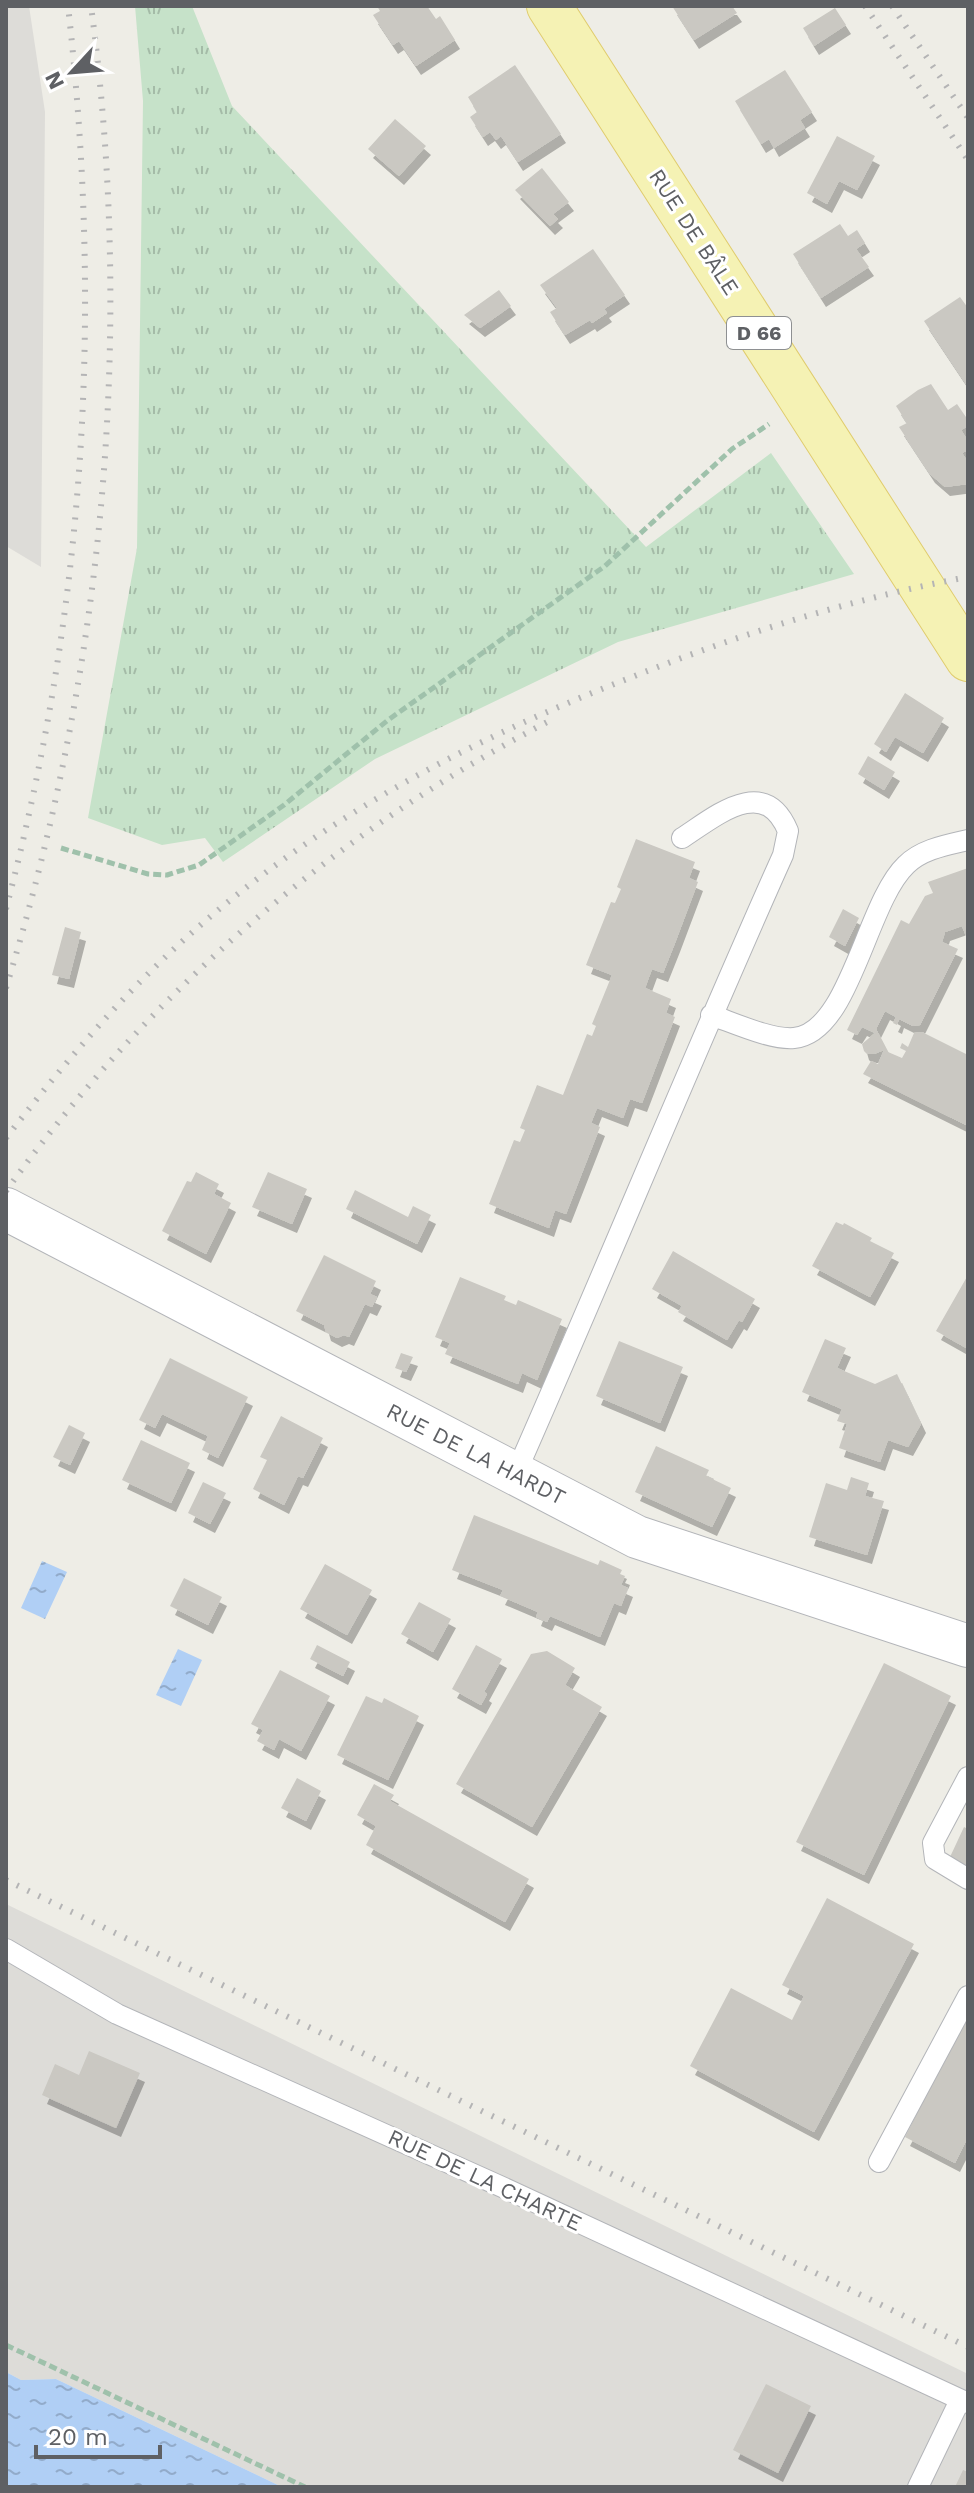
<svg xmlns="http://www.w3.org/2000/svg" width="974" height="2493" font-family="'Work Sans',sans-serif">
<defs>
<pattern id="grass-tufts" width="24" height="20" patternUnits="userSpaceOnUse" patternTransform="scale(2)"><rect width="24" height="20" fill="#c6e2c9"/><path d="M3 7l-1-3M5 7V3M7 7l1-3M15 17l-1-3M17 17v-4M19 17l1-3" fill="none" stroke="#a4bba7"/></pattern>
<pattern id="water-ripples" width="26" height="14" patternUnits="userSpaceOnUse" patternTransform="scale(2)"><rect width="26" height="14" fill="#b0cff5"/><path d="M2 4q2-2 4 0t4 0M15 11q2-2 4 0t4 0" fill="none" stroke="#92abca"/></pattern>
<filter id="shadow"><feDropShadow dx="5" dy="9" stdDeviation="0" flood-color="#0004"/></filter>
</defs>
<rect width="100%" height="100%" fill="#eeede6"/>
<path fill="#dddcd8" d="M6,6H29L45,112L41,567L6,546Z
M6,1904L968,2374V2487H282L56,2379L21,2380L6,2372Z"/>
<path fill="url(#grass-tufts)" d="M135,6H192L232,106L646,547L771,453L854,574L618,642L375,759L223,862L205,838L162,845L88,818L137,548L143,101Z"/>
<path fill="url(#water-ripples)" d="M42,1561L67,1572L45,1619L21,1608Z
M178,1649L202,1660L181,1706L156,1695Z
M6,2372L21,2380L56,2379L282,2487H6Z"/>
<path fill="#cac8c2" filter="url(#shadow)" d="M377,6H427L436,19L440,16L455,40L416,66L399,41L393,45L373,15L380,11Z
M672,6H732L737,13L694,40Z
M835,8L846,25L814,46L803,28Z
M515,65L561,134L518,162L501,136L496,140L490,132L483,137L470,117L477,112L468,97Z
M785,70L812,112L800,120L805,128L774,148L769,139L761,144L735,101Z
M395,119L426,146L399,176L368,149Z
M837,136L875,156L857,190L839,181L827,204L807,193Z
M542,168L569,202L553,214L558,219L550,226L515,190Z
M840,224L848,236L857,230L865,243L856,249L869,267L821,298L793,254Z
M593,249L625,295L604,309L607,313L592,323L590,320L565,335L550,312L557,308L540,285Z
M499,290L511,306L480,328L464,315Z
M960,297L968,308V387L924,321Z
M931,384L948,410L957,404L968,420V426L961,430L968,441V450L962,453L968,462V484L945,487L930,474L899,427L907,423L896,406L918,390Z
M905,693L944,718L923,753L895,737L886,752L874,744Z
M868,756L895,772L884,790L858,774Z
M636,839L695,862L689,878L698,882L675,943L663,973L652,969L645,988L671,999L666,1013L675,1017L642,1103L630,1099L623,1118L597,1108L591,1123L600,1127L566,1214L555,1210L549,1228L489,1204L514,1140L520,1142L525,1130L520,1128L537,1085L563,1095L587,1034L592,1036L596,1026L592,1024L612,975L586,965L611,902L615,903L621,889L617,887Z
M968,868V941L962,926L945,932L942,942L958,949L920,1025L913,1026L899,1019L897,1025L893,1023L896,1017L885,1011L876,1029L888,1052L902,1058L906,1051L900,1048L902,1043L908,1047L914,1033L922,1032L968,1055V1126L863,1074L871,1061L878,1064L884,1050L874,1054H867L864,1051L862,1044L875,1033L862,1027L857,1035L847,1030L901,920L909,924L925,896L933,893L928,882Z
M843,909L859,918L845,946L829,937Z
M65,927L81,932L69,979L52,975Z
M196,1172L219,1184L214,1194L231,1203L206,1254L162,1231L187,1181L191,1182Z
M268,1172L307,1189L292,1224L252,1207Z
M355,1190L408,1217L413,1206L431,1215L417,1244L346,1209Z
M836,1222L843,1225L844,1223L872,1238L870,1241L894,1253L870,1297L812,1266Z
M673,1251L755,1299L742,1322L739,1320L727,1340L678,1312L682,1306L652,1289Z
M324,1255L376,1281L370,1294L377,1297L372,1307L365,1304L349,1337L344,1335L337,1338L326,1332L324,1325L296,1311Z
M968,1275V1349L936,1331Z
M460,1277L506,1296L504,1300L516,1305L518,1300L562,1319L537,1380L522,1373L518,1384L445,1354L450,1343L435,1337Z
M825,1339L846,1348L837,1368L875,1384L897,1374L921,1424L908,1447L888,1440L880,1462L839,1448L847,1424L837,1421L842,1409L802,1392Z
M619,1341L683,1367L660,1423L596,1396Z
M401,1353L413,1357L406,1372L395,1368Z
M170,1358L248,1397L218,1458L202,1450L208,1436L162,1414L155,1428L139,1420Z
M281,1416L323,1438L303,1478L298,1476L284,1505L253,1489L267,1460L260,1457Z
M69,1425L85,1433L70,1465L53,1457Z
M141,1440L190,1463L171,1503L122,1480Z
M656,1446L709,1470L706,1476L731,1488L712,1527L635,1492Z
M851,1477L869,1483L865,1496L884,1501L867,1555L809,1537L826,1483L847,1490Z
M203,1482L226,1493L210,1524L188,1513Z
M474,1515L598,1565L600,1560L622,1570L620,1574L625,1576L621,1585L628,1588L621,1606L614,1603L600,1637L550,1616L547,1622L536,1617L538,1612L500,1596L503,1590L452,1570Z
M325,1564L372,1590L347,1635L300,1609Z
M184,1578L222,1597L208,1625L170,1606Z
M419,1602L451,1619L433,1652L401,1634Z
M317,1645L350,1662L343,1676L310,1659Z
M476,1645L502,1659L484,1692L487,1694L481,1705L452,1689Z
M547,1651L575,1668L565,1685L602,1707L532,1827L456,1784L531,1654Z
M884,1663L951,1696L864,1875L796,1842Z
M280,1670L330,1696L301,1751L279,1739L274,1750L257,1741L263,1730L251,1724Z
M366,1696L382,1703L384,1698L419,1716L388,1780L337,1755Z
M297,1778L321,1791L306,1821L281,1808Z
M374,1784L394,1795L390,1801L529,1879L505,1922L366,1845L376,1826L357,1815Z
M964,1827L968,1829V1866L950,1857Z
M827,1898L914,1944L814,2132L690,2066L731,1988L792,2020L804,1996L782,1985Z
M968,2012V2137L955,2163L905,2137Z
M89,2051L140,2073L116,2128L42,2095L55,2064L79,2075Z
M766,2384L811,2406L778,2473L733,2450Z
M963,2470L968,2472V2487H955Z"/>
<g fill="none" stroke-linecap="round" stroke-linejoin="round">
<g stroke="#b3b5b9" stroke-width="22">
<path id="lane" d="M711,1015C734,1023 771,1040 794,1038C850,1033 866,903 906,865C922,849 947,845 968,840
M515,1475C606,1269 691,1060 783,855L788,831C764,774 716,816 682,838
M968,1777L933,1843L935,1859L968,1879
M6,1949L117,2014L511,2191L968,2403
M879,2162L968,1996
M918,2487L960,2400"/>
</g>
<g stroke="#b3b5b9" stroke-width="44">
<path id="street" d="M6,1209L637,1537L968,1646"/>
</g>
<g stroke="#e0cc6d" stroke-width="46">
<path id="primary" d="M549,6L968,659"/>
</g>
<path stroke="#9fc1ab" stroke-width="5" stroke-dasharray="8 4" stroke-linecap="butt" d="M61,848L148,874L167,875L199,865L284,805L388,720L605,566L732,449L769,424
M6,2345L305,2487"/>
<use href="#lane" stroke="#fff" stroke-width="20"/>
<use href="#street" stroke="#fff" stroke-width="42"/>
<use href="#primary" stroke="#f5f2b4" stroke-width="44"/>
<path stroke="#b4b4b5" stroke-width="6" stroke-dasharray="2 10" stroke-linecap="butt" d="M865,6L968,160
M892,6L968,118
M6,909C85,608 103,315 68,6
M6,988C103,672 135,335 91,6
M6,1138C62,1066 119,998 187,937C315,822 463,743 622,681C734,636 849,599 968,577
M6,1191C148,993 338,829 555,718
M6,1880L968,2347"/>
</g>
<g text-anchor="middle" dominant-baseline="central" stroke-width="6" stroke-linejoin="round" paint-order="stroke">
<rect fill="#fff" stroke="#8e9092" stroke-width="2" x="727" y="317" width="64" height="32" rx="6"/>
<g font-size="20" font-weight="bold" fill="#5e6064">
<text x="759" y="333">D 66</text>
</g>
<g font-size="22" fill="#5e6064" stroke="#fff">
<text transform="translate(694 232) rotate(57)">RUE DE BÂLE</text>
<text transform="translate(476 1454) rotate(27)">RUE DE LA HARDT</text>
<text transform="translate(485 2180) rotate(25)">RUE DE LA CHARTE</text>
</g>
</g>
<rect width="974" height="2493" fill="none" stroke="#5e6064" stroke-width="16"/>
<g transform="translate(72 72) rotate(244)" stroke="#ffffff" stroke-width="6" paint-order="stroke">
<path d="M0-6L14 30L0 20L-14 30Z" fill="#5e6064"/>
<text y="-12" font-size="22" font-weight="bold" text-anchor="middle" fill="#5e6064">N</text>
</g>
<path d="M36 2445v12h124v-12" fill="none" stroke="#5e6064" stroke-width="4"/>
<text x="48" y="2445" font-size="24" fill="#5e6064" stroke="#ffffff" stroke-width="6" paint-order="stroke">20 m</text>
</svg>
